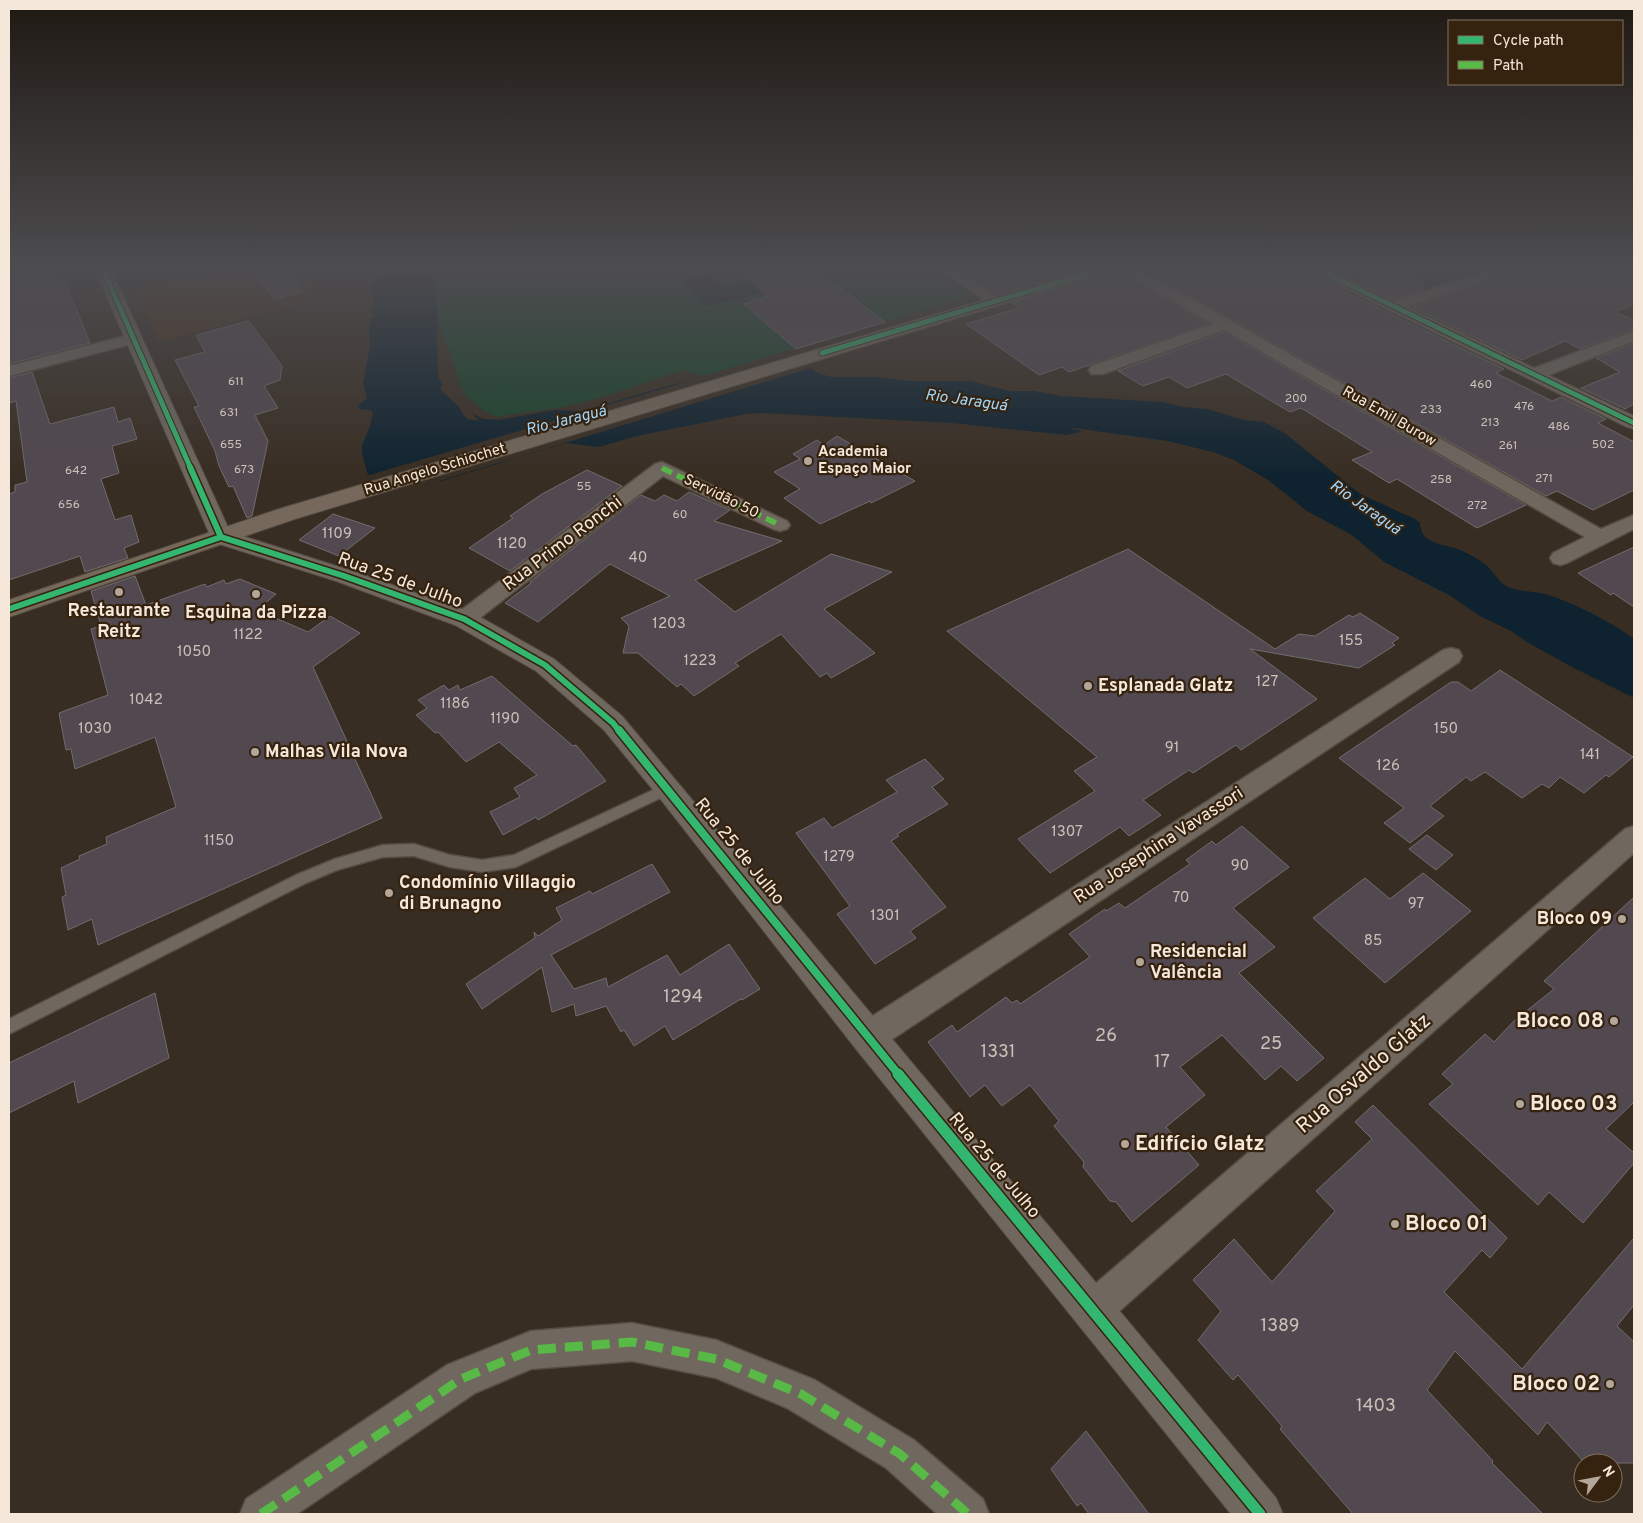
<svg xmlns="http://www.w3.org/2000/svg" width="1643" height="1523" font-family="Overpass,sans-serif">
<rect width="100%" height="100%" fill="#382d22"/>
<path fill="#49311a" d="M230,267H311L320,274L313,288L302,292L311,301L159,342L135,289Z"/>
<path fill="#18442c" d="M436,267H929L971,296L703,376L683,370L609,395L564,407L497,417L484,411L464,394L437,316Z"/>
<path fill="#0e222f" d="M400,267H437L436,281L438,377L443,384L440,389L458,406L464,416L468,419L479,421L472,413L483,419L498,420L555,410L583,411L667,386L724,372L808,366L816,372L831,377H879L908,381H970L1010,391H1034L1061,396L1163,402L1183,407L1208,409L1244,420L1264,422L1286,434L1360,494L1415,519L1420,523C1421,546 1444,543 1460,550C1469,554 1479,559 1486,565C1494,572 1498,582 1508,587C1519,592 1533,591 1545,594C1572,602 1612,622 1634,639V698L1570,666L1527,642L1511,631L1480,616L1449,595L1384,562L1352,535L1307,511L1268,480L1234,460L1213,452L1167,441L1074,428L1071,429L1083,431L1067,435L952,423L763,413L746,414L637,436L599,447L565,443L442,481L397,486L373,480L368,475L362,454V445L370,426L373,413L370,410L360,409L358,406L367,398L363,383L370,345L369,329L371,319L376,315L371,314V311L376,304L373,302L374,293L370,285L374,280Z
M711,273L723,286L752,280L764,293L705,306L681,280Z"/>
<path fill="#382d22" d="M791,361L809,364L814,367L423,486L385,489L371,482L366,476L736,367Z"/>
<path fill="#524850" stroke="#736c6d" d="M250,267H286L301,286L297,287L301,292L274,299Z
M738,267H813L885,322L796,349L744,304L767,297Z
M957,267H1090L998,294Z
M1138,267H1211L1230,277L1263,267H1284L1291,270L1296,268L1504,369L1496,373L1552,401L1561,397L1606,419L1598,423L1634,442V490L1593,510L1557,491L1546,496Z
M1372,267H1390L1421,281L1424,290L1395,299L1360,282L1359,271Z
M1532,267H1634V304L1615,312L1634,320V329L1580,349L1565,341L1522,360L1412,307Z
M52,268L60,282L65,281L90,343L9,364V278Z
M1118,270L1209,324L1069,372L1062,367L1039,375L966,324L1020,308L1012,303Z
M249,321L282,366L280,380L264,386L278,408L255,415L268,441L252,516L247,518L233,486L229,487L219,466L215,451L194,407L199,406L175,360L205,352L196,335Z
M1224,332L1526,505L1477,528L1397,479L1389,483L1352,460L1372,452L1322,421L1301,408L1290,412L1226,374L1187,388L1169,377L1143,386L1118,371Z
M1634,343V404L1625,409L1581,388L1620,372L1596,358Z
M32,372L50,424L114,407L118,422L130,418L137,439L112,446L119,473L101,479L115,520L131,515L139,542L124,548L128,558L85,572L80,556L9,580V494L15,492V485L27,482L16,401L9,403V378Z
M837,436L915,481L871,503L870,501L820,524L784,498L800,489L774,472L800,459L793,454L817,440L824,445Z
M587,470L622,486L510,571L469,548L513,518L510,516L542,494Z
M689,492L730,510L714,521L782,541L695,580L735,612L831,554L892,572L824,609L875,653L831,678L827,673L820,677L781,634L735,663L739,666L694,696L681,684L677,687L638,653H623L629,626L621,618L670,596L610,564L538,622L505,603L531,583L530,582L641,495L655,501L664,495L677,501Z
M333,514L375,528L339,556L299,540Z
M1634,547V607L1613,593L1611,595L1578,573Z
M1128,549L1275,649L1299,634L1315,636L1349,615L1353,617L1360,613L1399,638L1392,643L1395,645L1359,668L1250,649L1317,699L1241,750L1236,745L1193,773L1189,770L1143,800L1161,815L1129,836L1120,827L1050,873L1018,839L1095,791L1074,771L1097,757L947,631Z
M135,576L146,605L205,584L207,587L224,580L226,584L240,579L276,594L257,610L308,632L330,616L360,633L313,667L382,818L98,945L92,919L68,930L62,897L66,895L61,868L80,859L79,856L107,844L106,837L176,807L155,737L75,769L71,749L66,750L59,713L108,695L91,629L101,626L91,591Z
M1500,670L1633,757L1609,777L1606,775L1584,793L1560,777L1549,788L1542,784L1522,798L1485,772L1471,781L1466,777L1430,806L1444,816L1410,843L1384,823L1404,808L1339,758L1451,682H1458L1471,691Z
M492,676L538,716L573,746L576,745L606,781L538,820L536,817L503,835L490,812L520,797L514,788L537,775L499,742L466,762L438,732L435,733L416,715L427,708L418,700L444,685L449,690L458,685L460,690Z
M925,759L944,779L932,787L948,804L897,834L899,836L891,841L946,907L910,931L916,938L875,964L837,914L850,906L796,833L824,818L832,828L897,792L886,780Z
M1242,826L1289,867L1233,908L1275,947L1239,973L1324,1058L1297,1081L1281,1066L1265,1080L1222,1035L1180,1067L1205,1095L1166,1127L1199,1165L1132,1222L1116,1202L1110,1201L1083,1167L1084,1162L1054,1126L1059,1121L1030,1085L1002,1106L985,1085L970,1097L928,1042L952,1025L957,1032L1006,997L1012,1003L1017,1000L1020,1004L1090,957L1069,934L1105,909L1106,911L1119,903L1125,908L1190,864L1186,860L1212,841L1216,845Z
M1427,835L1453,855L1436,870L1409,849Z
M652,864L670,892L551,955L574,989L606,978L608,987L667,955L680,975L729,944L760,989L742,1000L741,999L673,1040L665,1026L634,1046L624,1030L621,1032L606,1006L576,1016L574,1004L552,1012L542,967L482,1009L466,984L535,938L534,932L538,936L562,920L556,908L590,891L592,894Z
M1423,873L1471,911L1385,983L1313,918L1365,878L1390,899Z
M1634,897V1102L1606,1129L1634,1153V1163L1583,1223L1549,1192L1538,1205L1429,1104L1453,1084L1442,1074L1485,1034L1494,1042L1514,1021L1554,989L1544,981Z
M155,993L169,1058L78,1103L74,1081L9,1113V1063Z
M1373,1105L1507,1238L1490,1258L1482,1250L1444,1292L1522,1369L1634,1238V1305L1617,1326L1634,1342V1463H1585L1547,1422L1538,1435L1455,1351L1427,1390L1493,1461L1492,1463L1543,1514H1353L1280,1429L1282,1426L1238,1375L1233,1380L1198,1340L1221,1311L1193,1280L1234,1239L1272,1282L1335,1211L1316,1191L1372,1139L1355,1122Z
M1086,1431L1149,1514H1089L1081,1503L1077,1506L1051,1469Z"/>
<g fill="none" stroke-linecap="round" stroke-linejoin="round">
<g stroke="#554c42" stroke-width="3">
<path id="lane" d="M668,783L673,784L674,788L673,792L516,867L482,872L450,867L414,856L383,857L337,870L306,883L9,1034V1019L296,875L335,859L383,845L414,844L450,855L482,860L514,855Z"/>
</g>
<g stroke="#554c42" stroke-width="3">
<path id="street" d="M937,267H953L1003,301L1000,304H990Z
M1118,267H1135L1601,529L1634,515V529L1567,563L1560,565L1553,563L1550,558L1553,553L1585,537L1224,330L1103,374H1091L1089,370L1091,366L1213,324L1120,270Z
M1498,267H1518L1516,270L1400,309H1390L1387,306L1390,303Z
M1634,331V341L1541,378H1529L1527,374L1529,370Z
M133,334L139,336L141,339L139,342L9,376V366Z
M662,462L787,521L790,525L787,529L780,531L773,529L663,476L472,624L464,627L456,624L453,619L456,614L655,464Z
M1451,648L1459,650L1462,656L1459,662L879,1048L868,1052L857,1048L853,1037L857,1026L1443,650Z
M1634,826V853L1106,1323L1093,1328L1080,1323L1075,1310L1080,1297L1625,829Z
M632,1323L716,1340L815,1380L914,1440L983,1499L989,1514H937L886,1468L787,1408L716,1378L632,1361L531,1369L475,1393L297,1514H240L246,1499L447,1365L531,1331Z"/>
</g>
<g stroke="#554c42" stroke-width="2">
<path id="secondary" d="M94,267H110L230,532L352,571L473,613L554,659L622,716L1276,1498L1283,1514H1231L856,1049L658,796L604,730L536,671L455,625L336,581L213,542Z
M1305,267H1324L1634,416V429L1627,427L1307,270Z"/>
</g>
<g stroke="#554c42" stroke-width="2">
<path id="primary" d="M1095,267H1118L1116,270L295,519L9,617V600L279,509Z"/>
</g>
<use href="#lane" fill="#70685f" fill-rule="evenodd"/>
<use href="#street" fill="#70685f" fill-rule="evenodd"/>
<use href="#secondary" fill="#70685f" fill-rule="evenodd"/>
<use href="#primary" fill="#76695b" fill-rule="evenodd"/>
<path stroke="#58b947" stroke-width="5.5" stroke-dasharray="11 5.5" stroke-linecap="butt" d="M662,468L780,525"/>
<path stroke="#58b947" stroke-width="9" stroke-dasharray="18 9" stroke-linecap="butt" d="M261,1514L461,1379L531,1350L632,1342L716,1359L801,1394L900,1454L968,1514"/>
<g stroke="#36230f" stroke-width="7">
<path id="cycleway-far3" d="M102,267L191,469
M1313,267L1634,423
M822,353L1110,267"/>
</g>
<g stroke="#36230f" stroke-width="9">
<path id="cycleway-far2" d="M190,467L221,537
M9,609L221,537L344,576L464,619L545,665L613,723L620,732"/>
</g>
<g stroke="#36230f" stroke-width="11">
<path id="cycleway-far1" d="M619,730L899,1075"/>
</g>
<g stroke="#36230f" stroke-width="14">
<path id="cycleway" d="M898,1074L1260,1514"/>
</g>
<use href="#cycleway-far3" stroke="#33b770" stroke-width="5"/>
<use href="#cycleway-far2" stroke="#33b770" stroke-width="6"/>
<use href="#cycleway-far1" stroke="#33b770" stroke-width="8"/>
<use href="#cycleway" stroke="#33b770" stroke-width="11"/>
</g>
<linearGradient id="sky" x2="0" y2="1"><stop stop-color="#1f1913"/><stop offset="0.56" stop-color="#4d4c4f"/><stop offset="1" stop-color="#4d4c4f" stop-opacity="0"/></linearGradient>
<rect width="1643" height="480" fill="url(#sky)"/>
<g fill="#b3a79a" stroke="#36230f" stroke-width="2">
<circle cx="808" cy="461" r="5"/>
<circle cx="119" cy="592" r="5"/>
<circle cx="256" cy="594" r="5"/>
<circle cx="1088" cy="686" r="5"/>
<circle cx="255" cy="752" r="5"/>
<circle cx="389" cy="893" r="5"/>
<circle cx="1622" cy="919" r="5"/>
<circle cx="1140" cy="962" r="5"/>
<circle cx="1614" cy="1021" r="5"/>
<circle cx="1520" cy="1104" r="5"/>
<circle cx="1125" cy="1144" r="5"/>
<circle cx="1395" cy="1224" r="5"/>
<circle cx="1610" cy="1384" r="5"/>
</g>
<g text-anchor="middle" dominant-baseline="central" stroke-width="4.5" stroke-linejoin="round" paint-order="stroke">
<g font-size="12" fill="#ccc0b8">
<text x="236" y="382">611</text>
<text x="1481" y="385">460</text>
<text x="1296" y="399">200</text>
<text x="1524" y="407">476</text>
<text x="1431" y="410">233</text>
<text x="229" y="413">631</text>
<text x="1490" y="423">213</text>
<text x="1559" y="427">486</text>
<text x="231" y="445">655</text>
<text x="1603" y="445">502</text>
<text x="1508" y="446">261</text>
<text x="244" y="470">673</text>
<text x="76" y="471">642</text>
<text x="1544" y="479">271</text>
<text x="1441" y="480">258</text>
<text x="584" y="487">55</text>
<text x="69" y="505">656</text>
<text x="1477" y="506">272</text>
<text x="680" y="515">60</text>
</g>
<g font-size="15" fill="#f5e8db" stroke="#36230f">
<text transform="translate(1389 417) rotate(30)">Rua Emil Burow</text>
<text transform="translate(435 470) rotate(-17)">Rua Angelo Schiochet</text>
<text transform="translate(721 497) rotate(26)">Servidão 50</text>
</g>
<g font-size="15" font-weight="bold" fill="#f5e8db" stroke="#36230f" text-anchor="start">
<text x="818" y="452">Academia<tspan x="818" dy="17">Espaço Maior</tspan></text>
</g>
<g font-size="15" fill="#ccc0b8">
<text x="337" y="534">1109</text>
<text x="512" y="544">1120</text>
<text x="638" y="558">40</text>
<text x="669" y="624">1203</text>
<text x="248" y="635">1122</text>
<text x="1351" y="641">155</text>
<text x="194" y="652">1050</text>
<text x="700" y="661">1223</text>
<text x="1267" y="682">127</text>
<text x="146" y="700">1042</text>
<text x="455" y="704">1186</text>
<text x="505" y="719">1190</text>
<text x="95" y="729">1030</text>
<text x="1446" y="729">150</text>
<text x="1172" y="748">91</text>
<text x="1590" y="755">141</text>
<text x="1388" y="766">126</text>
<text x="1067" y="832">1307</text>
<text x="219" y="841">1150</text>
<text x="839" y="857">1279</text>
<text x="1240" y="866">90</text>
<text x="1181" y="898">70</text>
<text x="1416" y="904">97</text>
<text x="885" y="916">1301</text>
<text x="1373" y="941">85</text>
</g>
<g font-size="16" font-style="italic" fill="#9fd6fe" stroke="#36230f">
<text transform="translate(966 401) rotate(8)">Rio Jaraguá</text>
<text transform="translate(566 421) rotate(-14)">Rio Jaraguá</text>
<text transform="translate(1365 508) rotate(35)">Rio Jaraguá</text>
</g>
<g font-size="18" fill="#f5e8db" stroke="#36230f">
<text transform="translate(563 544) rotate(-37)">Rua Primo Ronchi</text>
<text transform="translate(400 581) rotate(20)">Rua 25 de Julho</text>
<text transform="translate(1159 846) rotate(-33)">Rua Josephina Vavassori</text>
<text transform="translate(739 852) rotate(51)">Rua 25 de Julho</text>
<text transform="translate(994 1166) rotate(50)">Rua 25 de Julho</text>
</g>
<g font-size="18" font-weight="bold" fill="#f5e8db" stroke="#36230f" text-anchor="start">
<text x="119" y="611" text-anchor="middle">Restaurante<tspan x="119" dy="21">Reitz</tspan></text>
<text x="256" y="613" text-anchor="middle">Esquina da Pizza</text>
<text x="1098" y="686">Esplanada Glatz</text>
<text x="265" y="752">Malhas Vila Nova</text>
<text x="399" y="883">Condomínio Villaggio<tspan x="399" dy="21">di Brunagno</tspan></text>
<text x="1612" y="919" text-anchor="end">Bloco 09</text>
<text x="1150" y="952">Residencial<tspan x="1150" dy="21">Valência</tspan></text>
</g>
<g font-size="18" fill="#ccc0b8">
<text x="683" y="997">1294</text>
<text x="1106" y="1036">26</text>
<text x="1271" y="1044">25</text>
<text x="998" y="1052">1331</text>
<text x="1162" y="1062">17</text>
<text x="1280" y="1326">1389</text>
<text x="1376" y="1406">1403</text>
</g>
<g font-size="21" font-weight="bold" fill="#f5e8db" stroke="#36230f" text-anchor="start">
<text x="1604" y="1021" text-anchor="end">Bloco 08</text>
<text x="1530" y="1104">Bloco 03</text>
<text x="1135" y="1144">Edifício Glatz</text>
<text x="1405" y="1224">Bloco 01</text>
<text x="1600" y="1384" text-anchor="end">Bloco 02</text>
</g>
<g font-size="21" fill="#f5e8db" stroke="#36230f">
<text transform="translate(1364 1074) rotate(-41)">Rua Osvaldo Glatz</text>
</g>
</g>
<rect width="1643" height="1523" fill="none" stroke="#f5e8db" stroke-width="20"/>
<rect x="1448" y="20" width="175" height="65" fill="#36230f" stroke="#827261"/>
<rect x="1458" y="36" width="25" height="8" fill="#33b770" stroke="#827261"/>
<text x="1493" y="45" font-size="15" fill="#f5e8db">Cycle path</text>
<rect x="1458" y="61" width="25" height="8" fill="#58b947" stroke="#827261"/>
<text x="1493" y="70" font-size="15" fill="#f5e8db">Path</text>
<g transform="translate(1598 1478) rotate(58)"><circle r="24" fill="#36230f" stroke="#827261"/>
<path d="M0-4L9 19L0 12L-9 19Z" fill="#b3a79a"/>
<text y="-8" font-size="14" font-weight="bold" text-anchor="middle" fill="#f5e8db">N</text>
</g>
</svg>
